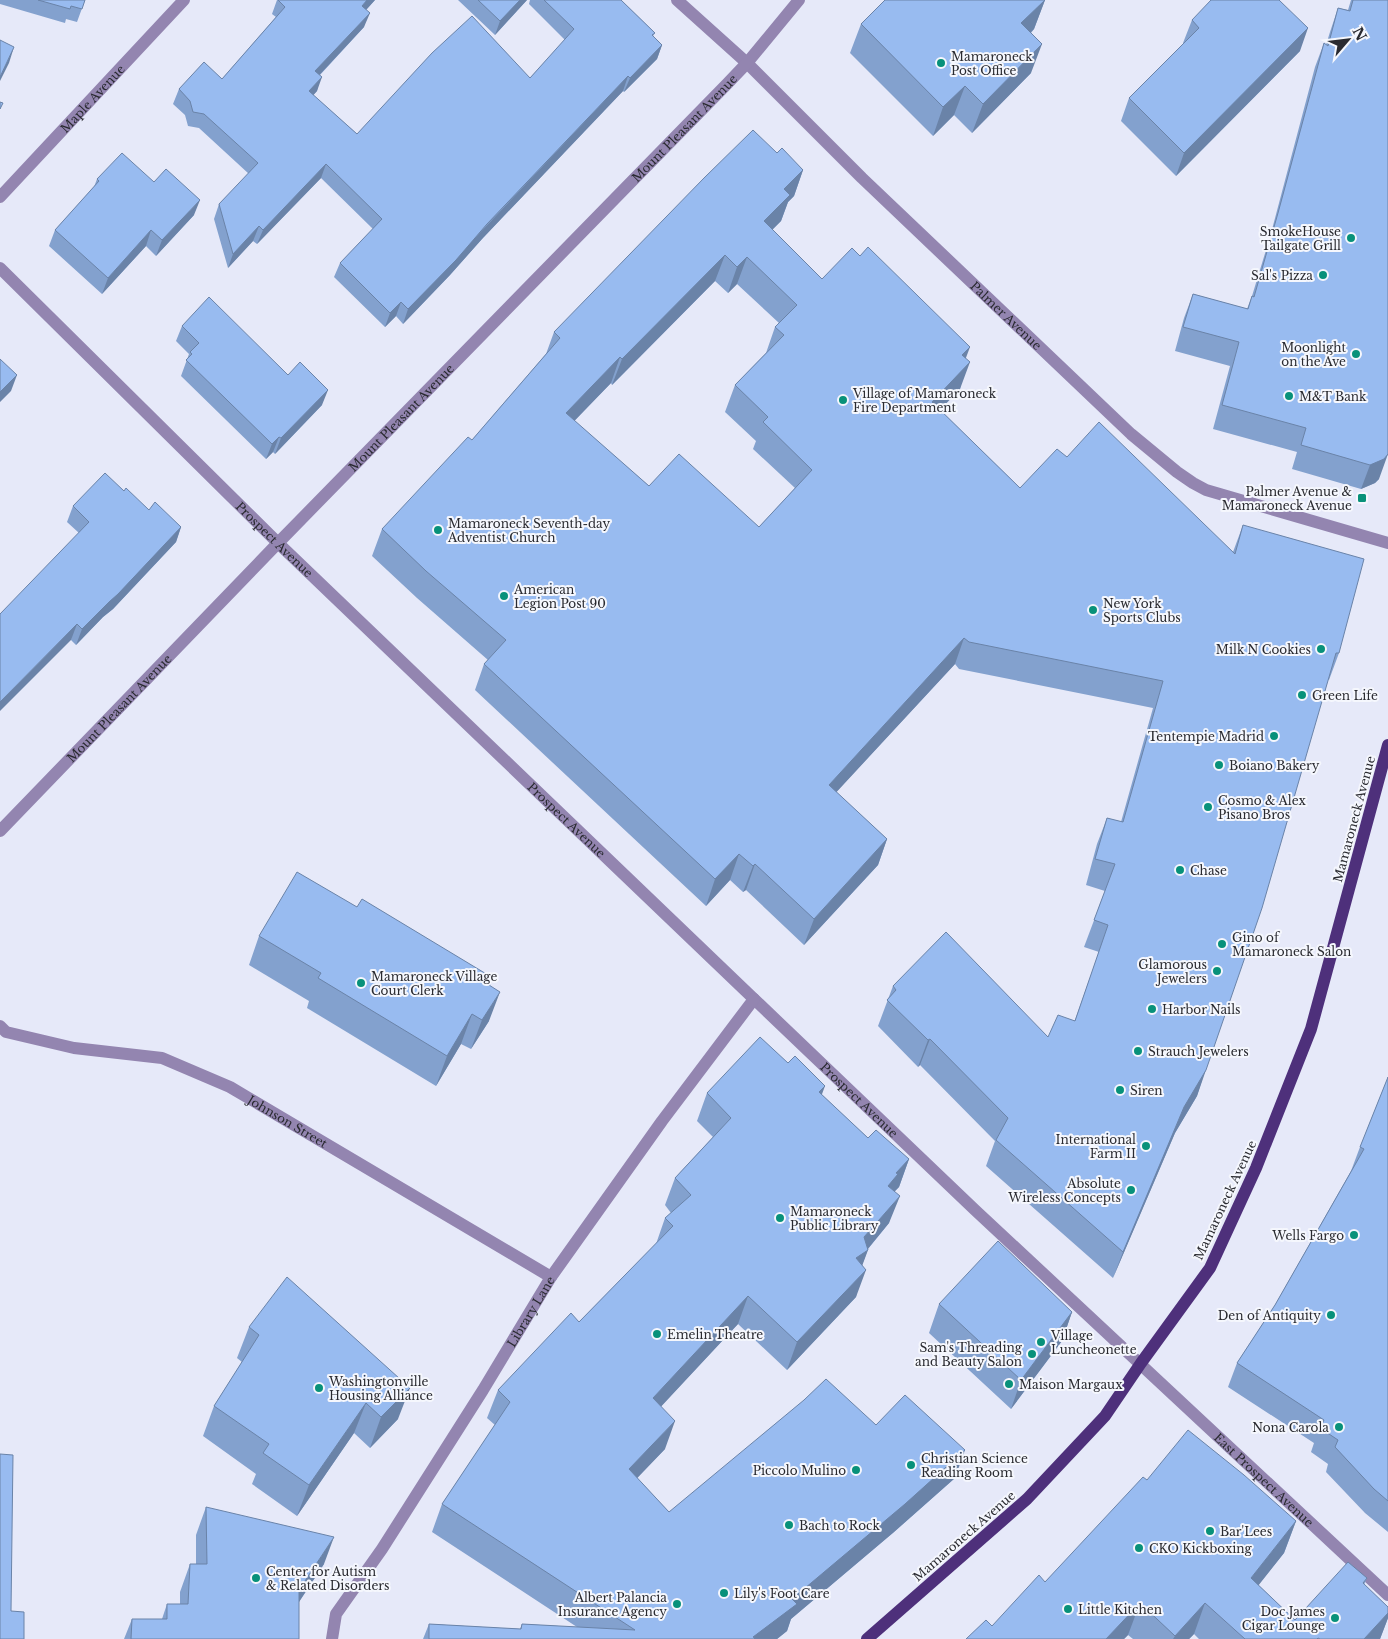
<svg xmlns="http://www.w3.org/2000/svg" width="1388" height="1639" font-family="'Libre Baskerville',serif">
<rect width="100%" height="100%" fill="#e6e9f9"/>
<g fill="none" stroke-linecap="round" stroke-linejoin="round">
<g stroke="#9385b0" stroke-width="12">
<path id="s1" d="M677,0L747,63L862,178L1131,434L1177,472L1193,483L1206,490L1388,543"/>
<path id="s2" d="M0,197L184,0"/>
<path id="s3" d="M0,268L278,543L754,999L975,1210L1388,1595"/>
<path id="s4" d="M0,831L278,543L727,84L747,63L799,0"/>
<path id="s5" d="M0,1026L6,1032L74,1048L162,1058L230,1087L551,1277"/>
<path id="s6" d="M332,1639L336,1614L382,1549L483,1390L551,1277L662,1121L754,999"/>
</g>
<path stroke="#4e307b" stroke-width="12" d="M867,1639L1027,1499L1105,1416L1141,1363L1210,1268L1256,1168L1311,1029L1388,745"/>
</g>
<path fill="#83a1ce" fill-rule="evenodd" d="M0,0H85L77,22L66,19L65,23L0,4Z
M277,0H375L366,10L364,27L320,75L317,91L313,95L357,134L530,78L565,40L529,4L530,0H621L655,33L653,36L662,45L657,59L624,92L623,91L482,239L450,275L403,324L396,316L385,327L334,277L340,263L373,229L321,178L257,244L253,241L228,268L214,219L219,204L249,174L199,128L188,126L185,115L173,104L179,89L222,79L276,17L272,14Z
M458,0H527L495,35Z
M1045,0L1034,29L1031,33V73L972,133L954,115L933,136L850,53L861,24Z
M1351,0H1388L1379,479L1375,483L1361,489L1292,469L1297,452L1213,429L1230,366L1175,351L1184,318L1193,294L1247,309L1252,296L1270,237L1315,67L1324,43L1326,45L1330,32L1338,8L1348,10Z
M1192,20L1300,51L1176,176L1121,121L1129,98L1184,43H1183Z
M777,153L803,170L794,196L788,202L781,221L772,230L822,279L966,358L960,389L940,410L1020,488L1067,457L1233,552L1243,525L1339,653L1329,680L1328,679L1197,1096L1175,1133L1113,1278L986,1166L995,1141L920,1065L918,1067L878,1026L893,986L1048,1037L1075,1020L1099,952L1084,947L1105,891L1086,885L1097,844L1107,818L1121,822L1153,708L959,669L955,664L836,792L887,839L878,865L804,945L746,890L743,892L730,880L706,906L475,690L484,664L488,660L417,598L372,556L382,529L472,440L546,354L554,332ZM715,281L728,293L737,284L779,323L775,327L766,353L735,385L725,412L756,441L753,449L795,488L759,527L649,486L574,421L611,383L612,385Z
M97,179L154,182L194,215L156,256L146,246L102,294L49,246L55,230L94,187Z
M182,326L288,375L322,405L275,454L273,452L266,459L181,376L189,354L176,341Z
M124,491L149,510L181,527L176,542L113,609L103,617L76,645L71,640L79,533L67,522L73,506Z
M259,936L493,978L490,986L489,1021L471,1049L461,1044L436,1086L307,1008L309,1001L249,965Z
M1388,1077V1532L1365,1513L1326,1472L1328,1464L1311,1452L1314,1443L1228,1387L1237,1363L1275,1305L1351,1171L1360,1147Z
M707,1093L822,1095L868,1138L909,1159L899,1187L895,1191L889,1223L868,1249L862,1265L856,1297L787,1370L738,1324L661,1406L665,1449L637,1478L669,1512L876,1425L955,1478L894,1532L791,1619L787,1631L777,1639H423L429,1624L520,1629L522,1624L577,1627L432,1532L442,1504L495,1425L487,1418L498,1390L579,1322L656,1244L665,1218L671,1213L665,1205L675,1178L713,1137L697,1121Z
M939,1304L1072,1312L1062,1341L1011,1409L929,1333Z
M249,1327L398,1419L370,1448L354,1433L297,1516L252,1484L256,1474L203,1436L214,1406L242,1362L237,1358Z
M1147,1480L1296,1521L1284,1553L1258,1585L1295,1620L1367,1578L1364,1585L1388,1607V1618L1380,1639H1199L1194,1634L1189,1639H1133L1128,1635L1124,1639H966L992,1626L1045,1582Z
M206,1507L324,1564L299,1602V1639H124L132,1619H162L167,1604H180V1592L190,1564H196V1535Z"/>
<path fill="#6a83a8" d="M367,0H375L357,20L362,6Z
M520,0H527L495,35L500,21Z
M1045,0L1034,29L1010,53L1021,23Z
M370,13L364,27L310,85L315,71Z
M1308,28L1300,51L1176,176L1184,153Z
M1042,44L1031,73L972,133L983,104Z
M662,45L657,59L624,92L630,78Z
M14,47L9,63L0,81V77Z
M628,76L623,91L482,239L450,275L403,324L408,309Z
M322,77L317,91L304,106L309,91Z
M965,86L954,115L933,136L943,107Z
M326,164L321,178L257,244L263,230Z
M803,170L794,196L788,202L781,221L754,248L764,221L784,189Z
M200,200L194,215L156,256L162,240Z
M259,226L253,241L228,268L233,254Z
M151,230L146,246L102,294L108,278Z
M725,255L715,281L612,385L622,359Z
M747,257L737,284L728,293L737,267Z
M401,302L396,316L385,327L390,313Z
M970,347L961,371L970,362L960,389L922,428L932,402L962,355Z
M620,357L611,383L556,440L566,413Z
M17,375L11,391L0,402V392Z
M328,390L322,405L275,454L281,438Z
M279,437L273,452L266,459L272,444Z
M1388,454L1379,479L1375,483L1361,489L1370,465Z
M181,527L176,542L113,609L103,617L76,645L82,629Z
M77,624L71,640L0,711V702Z
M964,638L955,664L819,811L829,785Z
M887,839L878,865L804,945L814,919Z
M739,854L730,880L706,906L715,879Z
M755,864L746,890L743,892L753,866Z
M500,992L489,1021L471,1049L482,1020Z
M472,1014L461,1044L436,1086L447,1056Z
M930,1039L920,1065L918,1067L928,1040Z
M1206,1070L1197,1096L1175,1133L1113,1278L1123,1252L1184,1107Z
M825,1086L815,1113L819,1092Z
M909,1159L899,1187L890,1196L888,1186L896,1173Z
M900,1196L889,1223L866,1251L868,1250L858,1277L846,1286L864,1237Z
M866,1270L856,1297L787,1370L797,1342Z
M748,1296L738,1324L643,1426L653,1398Z
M1072,1312L1062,1341L1011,1409L1021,1380Z
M410,1388L398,1419L370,1448L381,1417Z
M366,1403L354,1433L297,1516L309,1485Z
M675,1421L665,1449L619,1497L629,1469Z
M965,1450L955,1478L894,1532L791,1619L787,1631L777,1639H753V1637L792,1599Z
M1296,1521L1284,1553L1239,1610L1251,1578Z
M334,1537L324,1564L289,1617L299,1590Z
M1140,1603L1128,1635L1124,1639H1106Z
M1205,1603L1194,1634L1189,1639H1173L1175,1636Z
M1388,1613V1618L1380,1639H1364Z"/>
<path fill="#98bbf0" stroke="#6a83a8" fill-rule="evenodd" d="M38,0H85L82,9L71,6L70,9Z
M278,0H367L362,6L370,13L315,71L322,77L309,91L357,134L432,53L472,16L530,78L574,29L544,0H621L655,33L652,35L662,45L630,78L628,76L487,224L456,260L408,309L401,302L390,313L340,263L382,219L326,164L263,230L259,226L233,254L219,204L258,163L204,114L193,112L190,101L179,89L204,62L222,79L285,7Z
M478,0H520L500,21Z
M885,0H1045L1021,23L1042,44L983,104L965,86L943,107L861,24Z
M1211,0H1279L1308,28L1184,153L1129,98L1199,28L1192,20Z
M1353,0H1388V454L1384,459L1370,465L1301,445L1306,428L1222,405L1239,342L1183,327L1193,294L1248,309L1252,296L1254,297L1278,213L1324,43L1328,46L1338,8L1350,11Z
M0,40L14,47L0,77Z
M0,102L3,103L0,109Z
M753,130L777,153L782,148L803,170L784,189L790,195L764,221L822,279L852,248L860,256L868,247L970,347L962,355L970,362L932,402L1020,488L1057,449L1067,457L1099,422L1235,554L1243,525L1364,559L1339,653H1336L1262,908L1206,1070L1184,1107L1123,1252L996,1140L1008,1118L930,1039L928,1040L887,1000L896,990L893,986L946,932L1048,1037L1058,1015L1075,1021L1108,925L1094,920L1115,864L1095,859L1107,818L1123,822L1163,681L969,642L964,638L829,785L887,839L814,919L755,864L753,866L739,854L715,879L484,664L506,640L426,571L382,529L468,437L472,440L560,338L554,332L704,178ZM725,255L737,267L747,257L797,305L775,327L784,335L735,385L768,417L763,422L812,470L759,527L679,454L649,486L566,413L620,357L622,359Z
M122,153L154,182L166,169L200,200L162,240L151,230L108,278L55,230L99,181L97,179Z
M209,297L288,375L300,362L328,390L281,438L279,437L272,444L186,360L192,354L190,352L199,343L182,326Z
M0,359L17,375L0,392Z
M105,473L124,491L126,488L149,510L155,502L181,527L118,594L109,602L82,629L77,624L0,702V614L89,522L73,506Z
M297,872L357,907L362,899L493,978L489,985L500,992L482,1020L472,1014L447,1056L318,978L321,973L259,936Z
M760,1037L788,1063L795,1056L825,1086L819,1092L868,1138L876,1130L909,1159L896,1173L898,1174L888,1186L900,1196L864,1237L868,1250L856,1258L866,1270L797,1342L748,1296L653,1398L675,1421L629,1469L669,1512L804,1400L826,1379L876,1425L905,1395L965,1450L905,1504L792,1599L797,1604L753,1637L755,1638L754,1639H429V1624L521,1629L522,1624L635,1630L442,1504L510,1402L498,1390L571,1313L579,1322L673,1226L665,1218L691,1195L675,1178L731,1118L707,1093Z
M1388,1077V1501L1374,1489L1335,1447L1338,1440L1320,1428L1324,1420L1237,1363L1275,1305L1364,1149L1360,1147Z
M998,1241L1072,1312L1021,1380L939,1304Z
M287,1277L410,1388L381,1417L366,1403L309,1485L263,1453L269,1444L214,1406L259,1335L249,1327Z
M1188,1430L1244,1475L1296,1521L1251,1578L1295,1620L1348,1562L1367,1578L1363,1583L1388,1607V1613L1364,1639H1320L1318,1638L1317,1639H1245L1205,1603L1175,1636L1140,1603L1106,1639H966L986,1620L992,1626L1039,1575L1045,1582L1143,1477L1147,1480Z
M0,1454L13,1455L11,1611L24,1612V1639H0Z
M206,1507L334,1537L299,1590V1639H131L132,1619H167V1604H188L190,1564H207Z"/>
<g fill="#08917a" stroke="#f5f7fd" stroke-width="2">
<circle cx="941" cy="63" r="5"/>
<circle cx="1351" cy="238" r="5"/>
<circle cx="1323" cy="275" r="5"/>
<circle cx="1356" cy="354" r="5"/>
<circle cx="1289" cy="396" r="5"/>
<circle cx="843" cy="400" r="5"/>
<rect x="1357" y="493" width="10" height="10" rx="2.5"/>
<circle cx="438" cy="530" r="5"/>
<circle cx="504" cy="596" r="5"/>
<circle cx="1093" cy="610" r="5"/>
<circle cx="1321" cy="649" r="5"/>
<circle cx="1302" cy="695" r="5"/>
<circle cx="1274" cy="736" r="5"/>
<circle cx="1219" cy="765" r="5"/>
<circle cx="1208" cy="807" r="5"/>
<circle cx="1180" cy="870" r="5"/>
<circle cx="1222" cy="944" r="5"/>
<circle cx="1217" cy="971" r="5"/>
<circle cx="361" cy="983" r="5"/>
<circle cx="1152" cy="1009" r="5"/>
<circle cx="1138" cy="1051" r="5"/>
<circle cx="1120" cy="1090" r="5"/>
<circle cx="1146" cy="1146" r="5"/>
<circle cx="1131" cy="1190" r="5"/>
<circle cx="780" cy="1218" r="5"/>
<circle cx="1354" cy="1235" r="5"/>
<circle cx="1331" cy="1315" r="5"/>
<circle cx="657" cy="1334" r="5"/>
<circle cx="1041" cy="1342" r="5"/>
<circle cx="1032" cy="1354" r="5"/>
<circle cx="1009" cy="1384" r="5"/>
<circle cx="319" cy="1388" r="5"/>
<circle cx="1339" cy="1427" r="5"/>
<circle cx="911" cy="1465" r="5"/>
<circle cx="856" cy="1470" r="5"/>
<circle cx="789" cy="1525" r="5"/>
<circle cx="1210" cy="1531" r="5"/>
<circle cx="1139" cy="1548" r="5"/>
<circle cx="256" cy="1578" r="5"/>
<circle cx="724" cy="1593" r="5"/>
<circle cx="677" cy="1604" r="5"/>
<circle cx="1068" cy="1609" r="5"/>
<circle cx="1335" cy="1618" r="5"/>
</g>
<g text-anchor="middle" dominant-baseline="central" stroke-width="4" stroke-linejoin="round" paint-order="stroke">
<g font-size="12" fill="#292a30" stroke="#f5f7fd" text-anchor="start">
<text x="951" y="56">Mamaroneck<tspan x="951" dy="14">Post Office</tspan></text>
<text x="1341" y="231" text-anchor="end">SmokeHouse<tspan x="1341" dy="14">Tailgate Grill</tspan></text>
<text x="1313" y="275" text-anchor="end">Sal's Pizza</text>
<text x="1346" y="347" text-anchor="end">Moonlight<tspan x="1346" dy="14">on the Ave</tspan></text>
<text x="853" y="393">Village of Mamaroneck<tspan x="853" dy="14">Fire Department</tspan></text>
<text x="1299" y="396">M&amp;T Bank</text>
<text x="1352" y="491" text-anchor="end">Palmer Avenue &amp;<tspan x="1352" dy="14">Mamaroneck Avenue</tspan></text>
<text x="448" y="523">Mamaroneck Seventh-day<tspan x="448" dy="14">Adventist Church</tspan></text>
<text x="514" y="589">American<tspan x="514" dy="14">Legion Post 90</tspan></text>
<text x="1103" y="603">New York<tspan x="1103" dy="14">Sports Clubs</tspan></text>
<text x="1311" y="649" text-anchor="end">Milk N Cookies</text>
<text x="1312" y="695">Green Life</text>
<text x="1264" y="736" text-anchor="end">Tentempie Madrid</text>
<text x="1229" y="765">Boiano Bakery</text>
<text x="1218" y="800">Cosmo &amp; Alex<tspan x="1218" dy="14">Pisano Bros</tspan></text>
<text x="1190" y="870">Chase</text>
<text x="1232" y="937">Gino of<tspan x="1232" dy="14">Mamaroneck Salon</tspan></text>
<text x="1207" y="964" text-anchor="end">Glamorous<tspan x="1207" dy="14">Jewelers</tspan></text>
<text x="371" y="976">Mamaroneck Village<tspan x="371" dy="14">Court Clerk</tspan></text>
<text x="1162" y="1009">Harbor Nails</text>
<text x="1148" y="1051">Strauch Jewelers</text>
<text x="1130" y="1090">Siren</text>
<text x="1136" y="1139" text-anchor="end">International<tspan x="1136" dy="14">Farm II</tspan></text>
<text x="1121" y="1183" text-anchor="end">Absolute<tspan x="1121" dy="14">Wireless Concepts</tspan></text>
<text x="790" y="1211">Mamaroneck<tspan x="790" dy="14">Public Library</tspan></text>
<text x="1344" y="1235" text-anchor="end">Wells Fargo</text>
<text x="1321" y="1315" text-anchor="end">Den of Antiquity</text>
<text x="667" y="1334">Emelin Theatre</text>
<text x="1051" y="1335">Village<tspan x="1051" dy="14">Luncheonette</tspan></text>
<text x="1022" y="1347" text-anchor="end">Sam's Threading<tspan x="1022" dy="14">and Beauty Salon</tspan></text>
<text x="329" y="1381">Washingtonville<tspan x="329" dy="14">Housing Alliance</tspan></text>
<text x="1019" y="1384">Maison Margaux</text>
<text x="1329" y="1427" text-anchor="end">Nona Carola</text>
<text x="921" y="1458">Christian Science<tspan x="921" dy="14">Reading Room</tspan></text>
<text x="846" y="1470" text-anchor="end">Piccolo Mulino</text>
<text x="799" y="1525">Bach to Rock</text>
<text x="1220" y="1531">Bar'Lees</text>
<text x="1149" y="1548">CKO Kickboxing</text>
<text x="266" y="1571">Center for Autism<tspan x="266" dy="14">&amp; Related Disorders</tspan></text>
<text x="734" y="1593">Lily's Foot Care</text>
<text x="667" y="1597" text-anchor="end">Albert Palancia<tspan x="667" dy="14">Insurance Agency</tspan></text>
<text x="1078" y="1609">Little Kitchen</text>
<text x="1325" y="1611" text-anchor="end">Doc James<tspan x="1325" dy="14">Cigar Lounge</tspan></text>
</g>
<g font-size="12" fill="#292a30" stroke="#f5f7fd">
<text stroke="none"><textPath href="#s2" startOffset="135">Maple Avenue</textPath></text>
<text stroke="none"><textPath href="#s4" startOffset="981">Mount Pleasant Avenue</textPath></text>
<text stroke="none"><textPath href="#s1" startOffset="456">Palmer Avenue</textPath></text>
<text stroke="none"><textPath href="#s4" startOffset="576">Mount Pleasant Avenue</textPath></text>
<text stroke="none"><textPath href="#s3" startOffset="386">Prospect Avenue</textPath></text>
<text stroke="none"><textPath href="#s4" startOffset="171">Mount Pleasant Avenue</textPath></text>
<text transform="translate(1354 819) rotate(-75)">Mamaroneck Avenue</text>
<text stroke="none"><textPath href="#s3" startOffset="791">Prospect Avenue</textPath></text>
<text stroke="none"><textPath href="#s3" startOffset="1196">Prospect Avenue</textPath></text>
<text stroke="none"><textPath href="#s5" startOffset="308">Johnson Street</textPath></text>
<text transform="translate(1225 1200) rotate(-65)">Mamaroneck Avenue</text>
<text stroke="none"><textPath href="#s6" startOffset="385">Library Lane</textPath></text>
<text stroke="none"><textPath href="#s3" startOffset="1751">East Prospect Avenue</textPath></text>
<text transform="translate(964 1536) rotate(-41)">Mamaroneck Avenue</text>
</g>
</g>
<g transform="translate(1348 40) rotate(62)" stroke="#f5f7fd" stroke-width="4" paint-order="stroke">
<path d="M0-4L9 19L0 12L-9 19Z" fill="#292a30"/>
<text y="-8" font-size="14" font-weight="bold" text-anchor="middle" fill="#292a30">N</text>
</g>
</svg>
